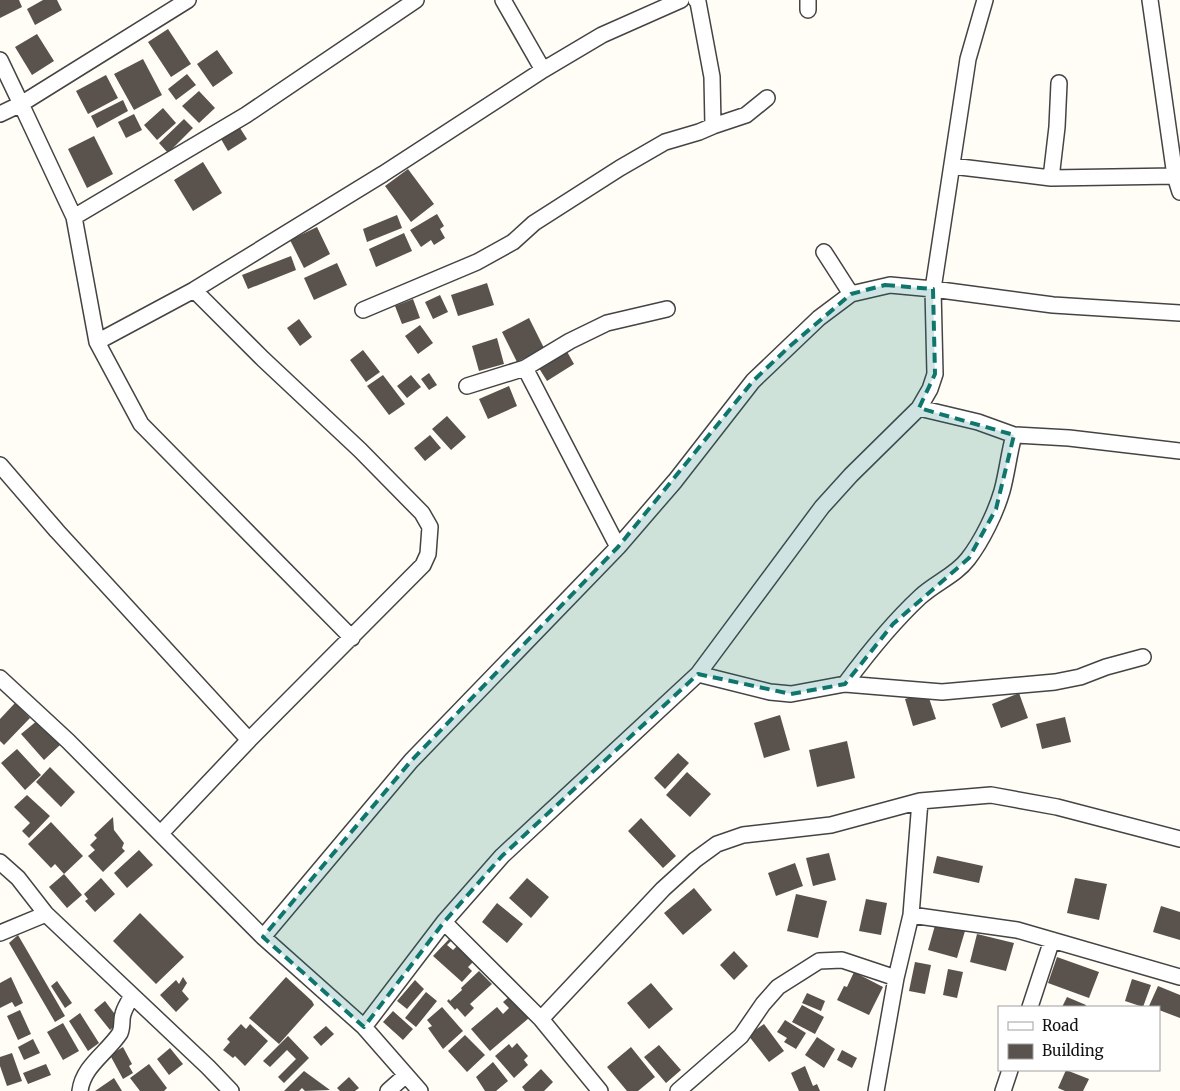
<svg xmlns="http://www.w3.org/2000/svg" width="1180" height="1091" font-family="Merriweather,serif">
<rect width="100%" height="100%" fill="#fffdf5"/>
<path fill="#5a524d" d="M0,0H19L22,7L0,18Z
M43,0H57L62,10L35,25L27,9Z
M168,29L191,64L171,77L148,42Z
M37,34L54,61L32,75L15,47Z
M217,50L233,73L213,87L197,64Z
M143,59L162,95L134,110L114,74Z
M187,74L196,85L176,100L168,89Z
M106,75L118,98L88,114L76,91Z
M199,91L215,108L199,123L182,106Z
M123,100L128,111L97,128L91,116Z
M163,108L176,123L157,140L144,125Z
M134,114L142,130L126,138L118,122Z
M184,119L193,128L168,153L159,143Z
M240,128L247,139L228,151L221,139Z
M94,136L113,174L87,188L68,149Z
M203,162L222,193L193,211L174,180Z
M408,169L434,204L411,222L385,186Z
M437,214L444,226L440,229L445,238L434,245L431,240L421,247L410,230Z
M397,215L402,228L367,242L363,229Z
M317,227L330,254L304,268L290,240Z
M404,233L412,251L376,267L369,249Z
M291,256L296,270L248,289L242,275Z
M337,263L347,285L314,300L304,278Z
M487,283L494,305L458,316L451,295Z
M440,295L448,312L433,319L425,302Z
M413,299L420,318L402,324L395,306Z
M529,318L544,348L517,362L502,332Z
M299,319L312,337L300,346L287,328Z
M420,325L433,343L418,354L405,336Z
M497,338L504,364L479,371L472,346Z
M565,348L574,364L547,381L537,365Z
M363,350L380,372L366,382L350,360Z
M429,373L437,385L429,390L421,379Z
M383,375L405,404L389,415L367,386Z
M411,375L421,387L407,398L397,386Z
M509,386L517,406L488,419L479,399Z
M447,416L466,437L451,450L432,429Z
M430,435L441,448L425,461L414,448Z
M927,692L936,719L913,726L905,699Z
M1019,693L1028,718L1001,728L992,704Z
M15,703L30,718L4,745L0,741V719Z
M780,715L790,750L764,758L754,723Z
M1065,717L1071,742L1042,749L1036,724Z
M38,720L60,745L44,760L21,734Z
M847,741L855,778L817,787L809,750Z
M17,749L41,775L25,790L1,763Z
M678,753L689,763L665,789L654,778Z
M50,767L75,792L61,807L36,782Z
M687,772L711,794L690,817L666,795Z
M27,795L50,816L29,838L22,831L30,823L14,807Z
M113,817L114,830L124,843L122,848L125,851L103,872L88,856L95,850L90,845L97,838L94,835Z
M641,818L676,856L663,868L628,831Z
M51,822L83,856L64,874L55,864L51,868L28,844Z
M139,850L153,865L127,888L114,873Z
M829,853L836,880L813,886L806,858Z
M937,856L983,866L979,883L933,873Z
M795,863L803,886L776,896L768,873Z
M64,874L82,895L67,908L49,887Z
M101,878L115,894L95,912L85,901L88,899L84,894Z
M527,878L549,897L531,918L509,898Z
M1075,878L1107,884L1099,920L1067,913Z
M694,888L712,910L683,935L664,913Z
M796,894L827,901L818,938L787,931Z
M866,899L887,903L881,935L859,931Z
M497,903L523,924L507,943L482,922Z
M1161,906L1180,912V940L1153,932Z
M140,913L184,957L156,984L113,941Z
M936,922L965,931L957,958L928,950Z
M977,934L1014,943L1006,971L970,962Z
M18,935L65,1016L55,1022L9,943Z
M450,938L452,940L447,945L453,950L458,945L475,960L468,967L472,971L462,982L433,956Z
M734,951L748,966L734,980L720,965Z
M1057,957L1099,972L1089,998L1048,983Z
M915,962L931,965L925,994L909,991Z
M948,969L963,972L957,998L943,995Z
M479,971L492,984L470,1004L474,1008L465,1017L457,1008L455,1010L447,1001L449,999L450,1001L462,990L461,988Z
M854,972L883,987L869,1015L837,1000L844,986L847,987Z
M11,977L23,1003L15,1007L12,1002L0,1008V983Z
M183,977L187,983L182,991L189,999L176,1012L160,995L176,980L179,984Z
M286,977L312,1001L314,1005L279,1044L249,1018Z
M1132,979L1151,985L1143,1007L1125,1001Z
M415,980L424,989L407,1009L397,1001Z
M57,981L72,1003L65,1008L51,986Z
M651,983L673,1009L649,1029L627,1003Z
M1158,986L1180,995V1018L1159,1010V1007L1149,1006Z
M426,992L437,1001L416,1027L405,1018Z
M807,993L825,1001L821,1011L802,1003Z
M510,996L529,1018L490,1051L471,1029L497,1007L503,1014L509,1008L503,1002Z
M1067,997L1086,1005L1085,1007H1062Z
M105,1001L120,1021L110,1030L94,1010Z
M802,1005L824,1017L815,1034L792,1022Z
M442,1007L463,1031L443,1049L428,1028L432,1026L427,1020Z
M20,1010L31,1034L18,1040L7,1016Z
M393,1011L413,1029L403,1040L383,1022Z
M80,1013L99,1043L88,1051L69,1021Z
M785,1020L806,1033L796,1049L784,1042L787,1038L777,1032Z
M63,1023L79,1051L63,1060L47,1032Z
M241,1024L246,1029L250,1024L268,1041L245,1066L235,1056L233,1058L223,1050L230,1042L227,1039Z
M764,1024L784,1051L769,1062L748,1035Z
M326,1026L334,1034L321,1046L313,1037Z
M465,1035L485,1055L467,1072L448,1051Z
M288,1036L309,1058L284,1083L278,1077L296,1059L287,1050L270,1067L263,1061Z
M817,1037L835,1049L824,1068L805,1055Z
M33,1039L40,1053L24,1060L18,1047Z
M517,1043L528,1056L524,1060L528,1065L514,1078L495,1056L509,1044L512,1048Z
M659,1045L681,1070L666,1083L644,1057Z
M123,1047L132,1064L129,1066L133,1073L123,1079L110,1055Z
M631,1047L655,1077L638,1091H627L607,1067Z
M170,1048L183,1064L169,1075L157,1059Z
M842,1050L857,1058L852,1068L837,1060Z
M12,1053L22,1081L7,1086L0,1066V1057Z
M493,1062L508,1081L496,1091H485L476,1077Z
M46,1064L51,1075L28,1084L23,1073Z
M149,1064L167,1088L164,1091H140L130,1078Z
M805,1066L813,1086L817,1084L820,1091H799L791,1073Z
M541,1069L553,1082L544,1091H525L522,1087Z
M1066,1070L1089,1079L1083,1091H1065L1058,1088Z
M304,1071L330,1090L305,1091L302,1088L299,1091H284Z
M349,1077L359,1088L355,1091H340L337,1088Z
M114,1078L122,1091H95Z"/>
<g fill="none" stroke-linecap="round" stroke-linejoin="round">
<g stroke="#444" stroke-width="18">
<path id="minor" d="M503,0L543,70
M808,0V10
M1150,0L1175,176L1180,192
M0,60L21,104L188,0
M0,114L21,104L74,217L246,115L416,0
M713,126L746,115L767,98
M952,166L1051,178L1175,176
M1051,178L1057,127L1059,83
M74,217L97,342L141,424L352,638
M824,252L851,294
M363,310L477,262L513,242L534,223L620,168L665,142L699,132L713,126L712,77L698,2L696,0
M97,342L194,290L383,174L543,70L602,35L681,0
M525,368L618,547
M467,386L525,368L570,341L607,323L667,309
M919,408L978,422L1014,435L1069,438L1180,451
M0,465L57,531L249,740
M698,674L770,692L791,694L845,684L942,692L1055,682L1080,677L1106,667L1143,657
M0,678L68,741L263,937L364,1027L420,1091
M845,684C868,653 892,623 920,597C935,583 956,575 968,559C982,541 996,512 1002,491C1007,473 1009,453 1014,435
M161,833L249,740L423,565L428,554L430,527L422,513L360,450L263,359L194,290
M0,862L18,878L46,914L208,1067L231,1091
M911,915L1017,930L1180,977
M444,922L541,1019L600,1091
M0,933L46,914
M263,937L411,761L618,547L675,481L753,381L819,318L851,294L890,285L933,289L1053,305L1180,313
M1030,1007L1052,940
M541,1019L663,889L695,860L717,844L743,835L831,825L920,801L991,795L1057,807L1180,839
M364,1027L444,922L502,856L698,674L822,507L851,475L919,408L930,389L935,374L933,289L968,59L985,0
M80,1091C83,1066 107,1053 120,1033C123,1026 121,1020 123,1014C125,1007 129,1001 132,996
M388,1091L406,1075
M678,1091L741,1036L763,1004L778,987L819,961L842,960L896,978
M876,1091L896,978L911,915L920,801
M1003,1091L1010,1070"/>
</g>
<use href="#minor" stroke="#fff" stroke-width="15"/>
</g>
<path fill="#0f766e" fill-opacity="0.2" stroke="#0f766e" stroke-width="4" stroke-dasharray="10 6" stroke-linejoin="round" d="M885,285L933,289L935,374L919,408L1014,435L996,509L969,558L893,624L845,684L791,694L698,674L502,856L444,922L364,1027L263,937L411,761L618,547L753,381L790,346L851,294Z"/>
<rect x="998" y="1006" width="162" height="65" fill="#ffffff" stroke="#a0a0a0"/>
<rect x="1008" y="1022" width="25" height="8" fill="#ffffff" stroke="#a0a0a0"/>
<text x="1042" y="1031" font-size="15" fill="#111111">Road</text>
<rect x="1008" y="1044" width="25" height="15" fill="#5a524d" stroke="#a0a0a0"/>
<text x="1042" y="1056" font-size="15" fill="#111111">Building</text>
</svg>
